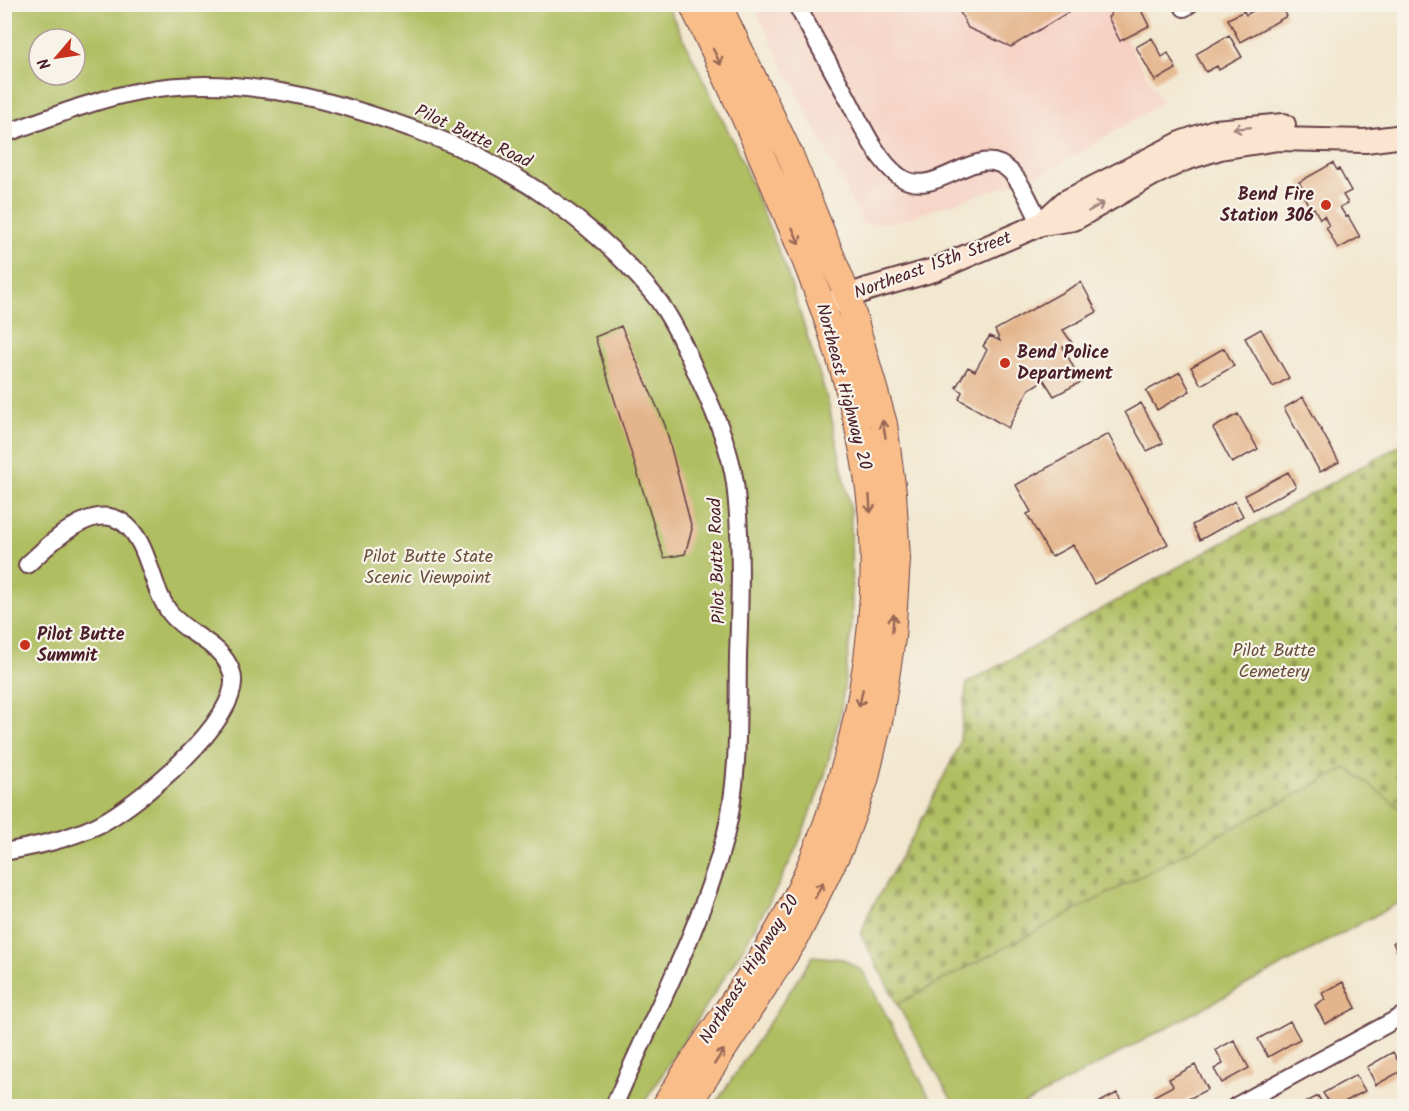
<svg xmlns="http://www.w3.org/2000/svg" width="1409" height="1111" font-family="Kalam,sans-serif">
<defs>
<pattern id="cemetery-stones" width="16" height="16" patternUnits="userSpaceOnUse" patternTransform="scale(1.5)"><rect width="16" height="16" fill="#afbe60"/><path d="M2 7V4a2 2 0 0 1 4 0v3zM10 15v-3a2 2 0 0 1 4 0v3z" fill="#909a4f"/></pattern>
</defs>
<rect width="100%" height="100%" fill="#f7f3e8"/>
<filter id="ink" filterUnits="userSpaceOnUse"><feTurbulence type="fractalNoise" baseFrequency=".0167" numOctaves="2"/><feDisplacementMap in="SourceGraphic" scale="12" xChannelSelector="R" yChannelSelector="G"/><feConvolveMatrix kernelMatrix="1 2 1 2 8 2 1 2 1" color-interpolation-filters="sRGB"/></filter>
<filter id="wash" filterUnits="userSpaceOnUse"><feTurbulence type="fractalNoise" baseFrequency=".008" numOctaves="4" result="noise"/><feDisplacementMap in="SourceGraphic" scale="24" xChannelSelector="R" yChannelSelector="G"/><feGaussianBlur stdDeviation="1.35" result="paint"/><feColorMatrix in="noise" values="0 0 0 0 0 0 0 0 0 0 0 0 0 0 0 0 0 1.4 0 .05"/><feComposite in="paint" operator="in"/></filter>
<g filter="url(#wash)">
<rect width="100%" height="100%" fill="#f2e7cf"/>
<path fill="#f6d2c4" d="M753,5H1106L1163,102L1048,172L896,222L863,224Z"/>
<path fill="#afbe60" stroke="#7c6e46" stroke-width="1.5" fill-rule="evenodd" d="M5,5H667L737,149L786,269L828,401L851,511L852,624L841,711L824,778L797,847L775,892L740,953L642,1106H5ZM39,39H75V75H39Z
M1347,768L1404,811V900L1021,1106H955L897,1004Z
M813,956L843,959L863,971L934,1106H714Z"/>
<path fill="url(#cemetery-stones)" stroke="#7c6e46" stroke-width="1.5" d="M1404,443V811L1347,768L897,1004L861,935L868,914L916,831L959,746L967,683Z"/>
<g id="blocks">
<path fill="#e4b58c" d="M956,4H1082L1011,47L968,28Z
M1106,4H1138L1149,26L1120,41L1108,17L1111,15Z
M1265,4H1280L1287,16L1240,42L1228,19L1244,11L1246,15Z
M1229,35L1242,57L1219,70L1217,66L1206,72L1196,54Z
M1152,38L1162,57L1168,53L1176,69L1155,81L1136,47Z
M1333,163L1337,170L1339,169L1351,191L1343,195L1348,203L1340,207L1346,217L1348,216L1360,237L1338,249L1326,227L1329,226L1324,216L1320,219L1314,208L1311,210L1300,189L1302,188L1299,182Z
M1081,282L1097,312L1063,330L1072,343L1063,347L1081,382L1054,396L1044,380L1029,389L1008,428L959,399L962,392L956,387L968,367L975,371L987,350L983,346L990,336L1000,341L995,330Z
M621,326L665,425L692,529L685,554L664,558L595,337Z
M1261,329L1289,378L1273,387L1245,338Z
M1224,348L1234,366L1201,385L1191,367Z
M1180,372L1190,391L1157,410L1146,391Z
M1303,397L1339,462L1320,472L1284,408Z
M1141,403L1163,443L1147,451L1125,412Z
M1238,414L1258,449L1232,463L1213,428Z
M1108,434L1168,544L1094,584L1073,545L1051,557L1027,514L1031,512L1016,485Z
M1288,472L1296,487L1253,510L1245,495Z
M1235,501L1243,516L1200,540L1192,525Z
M1404,936V964L1393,943Z
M1343,982L1356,1008L1325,1024L1315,1005L1325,999L1322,993Z
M1290,1021L1300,1039L1268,1057L1258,1039Z
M1234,1040L1249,1068L1222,1083L1214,1069L1223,1064L1216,1050Z
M1393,1052L1403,1070L1376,1085L1367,1067Z
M1195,1065L1208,1089L1175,1106H1160L1154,1096L1173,1086L1169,1079Z
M1356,1075L1365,1091L1337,1106H1331L1323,1093Z
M1117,1093L1124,1106L1129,1104L1131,1106H1103L1100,1102Z
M1318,1096L1324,1106H1299Z"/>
</g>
</g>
<g filter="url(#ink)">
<use href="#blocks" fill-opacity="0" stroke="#633d44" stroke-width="1.5"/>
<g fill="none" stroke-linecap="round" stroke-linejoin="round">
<g stroke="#633d44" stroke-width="20">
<path id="minor" d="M796,4C813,35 830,66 847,97C860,122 877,161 900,177C938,202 977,137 1011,172C1024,186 1032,207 1041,224
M1184,8L1190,4
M4,134C49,118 93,100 140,91C240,72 339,101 432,136C517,169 597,225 654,295C673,318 687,352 699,379C714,410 730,448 735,483C742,541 740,598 738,656C737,717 740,777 725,837C700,931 652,1017 614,1106
M4,852C36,846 66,840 96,826C133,809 245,718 232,673C223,643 188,636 171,614C155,594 152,566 140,543C109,485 58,536 27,565
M1236,1106L1404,1015"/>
</g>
<g stroke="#633d44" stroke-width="26">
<path id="secondary" d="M1041,224L1065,202L1183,142L1215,131L1284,125
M823,306L868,289L934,270L1041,224L1074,219L1153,174L1185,159L1220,148L1278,139L1365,141L1404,136"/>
</g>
<g stroke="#633d44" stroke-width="28">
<path id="primary" d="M665,1106C707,1033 764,966 800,889C855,768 886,622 869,489C856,393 823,300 785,211C756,141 725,73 692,4
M687,1106L795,939L841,846L865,781L880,717L892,638L897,559L893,493L884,424L848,297L790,155L718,4"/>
</g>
<use href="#minor" stroke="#fff" stroke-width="16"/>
<use href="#secondary" stroke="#fce5d0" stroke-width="22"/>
<use href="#primary" stroke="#f8bd89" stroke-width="26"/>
</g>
<defs><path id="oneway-shaft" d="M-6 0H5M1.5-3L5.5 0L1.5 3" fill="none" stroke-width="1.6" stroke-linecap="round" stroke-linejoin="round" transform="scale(1.5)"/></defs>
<g stroke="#986655">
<use href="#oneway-shaft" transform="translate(717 57) rotate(64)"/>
<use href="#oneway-shaft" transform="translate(796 236) rotate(67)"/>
<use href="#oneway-shaft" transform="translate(884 429) rotate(-100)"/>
<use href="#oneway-shaft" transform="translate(870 504) rotate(86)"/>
<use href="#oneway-shaft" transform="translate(893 623) rotate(-86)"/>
<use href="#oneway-shaft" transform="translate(861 698) rotate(101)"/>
<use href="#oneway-shaft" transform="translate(819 890) rotate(-64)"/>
<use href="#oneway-shaft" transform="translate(719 1057) rotate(-57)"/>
</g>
<g stroke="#a3827e">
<use href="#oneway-shaft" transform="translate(1242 128) rotate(175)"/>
<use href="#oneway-shaft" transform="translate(1096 207) rotate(-30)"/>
</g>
</g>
<g fill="#c8321e" stroke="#f7f3e8" stroke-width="2">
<circle cx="1326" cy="205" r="6"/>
<circle cx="1005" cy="363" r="6"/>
<circle cx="25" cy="645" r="6"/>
</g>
<g text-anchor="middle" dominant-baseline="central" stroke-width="4.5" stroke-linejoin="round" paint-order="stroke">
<g font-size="18" fill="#4a1f2b" stroke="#f7f3e8">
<text transform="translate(473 137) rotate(25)">Pilot Butte Road</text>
<text transform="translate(933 266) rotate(-20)">Northeast 15th Street</text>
<text transform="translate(843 387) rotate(75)">Northeast Highway 20</text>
<text transform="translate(718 561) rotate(-92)">Pilot Butte Road</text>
<text transform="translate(750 970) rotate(-58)">Northeast Highway 20</text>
</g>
<g font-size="18" font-weight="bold" fill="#4a1f2b" stroke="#f7f3e8" text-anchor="start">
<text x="1314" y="195" text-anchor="end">Bend Fire<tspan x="1314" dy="21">Station 306</tspan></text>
<text x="1017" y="353">Bend Police<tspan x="1017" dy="21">Department</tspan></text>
<text x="37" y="635">Pilot Butte<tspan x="37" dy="21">Summit</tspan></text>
</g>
<g font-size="18" fill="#684f3b" stroke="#f7f3e8">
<text x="428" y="557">Pilot Butte State<tspan x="428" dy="21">Scenic Viewpoint</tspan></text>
<text x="1274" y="651">Pilot Butte<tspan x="1274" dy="21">Cemetery</tspan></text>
</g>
</g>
<rect width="1409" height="1111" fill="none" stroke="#f7f3e8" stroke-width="24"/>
<g transform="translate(57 57) rotate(241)"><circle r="28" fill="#f7f3e8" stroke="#b29e9c" stroke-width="1.5"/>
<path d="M0-4.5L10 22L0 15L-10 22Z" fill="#c8321e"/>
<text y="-9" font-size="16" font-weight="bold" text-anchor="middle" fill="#4a1f2b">N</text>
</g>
</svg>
